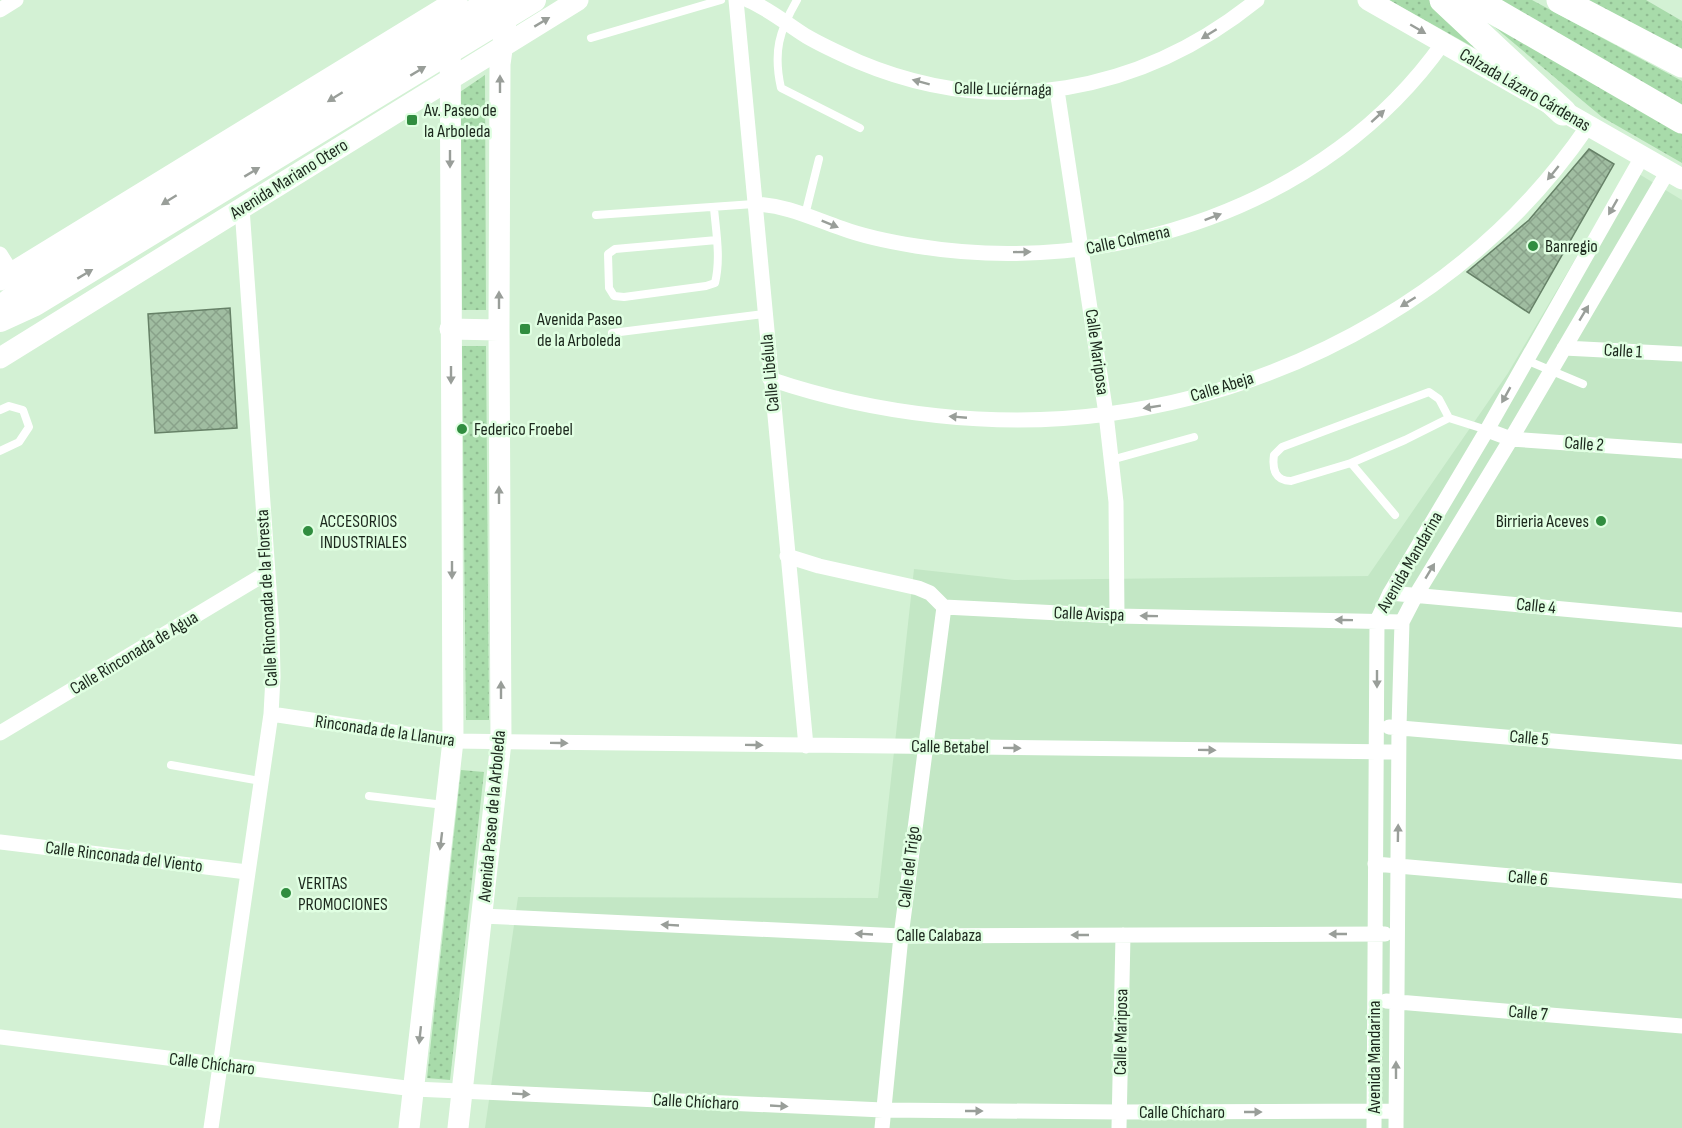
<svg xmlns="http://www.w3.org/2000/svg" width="1682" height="1128" font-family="'Sofia Sans Condensed',sans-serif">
<defs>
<pattern id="grass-dots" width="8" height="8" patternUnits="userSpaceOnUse" patternTransform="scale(1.5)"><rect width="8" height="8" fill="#a8dbaa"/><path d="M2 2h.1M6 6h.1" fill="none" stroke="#90bc92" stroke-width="1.8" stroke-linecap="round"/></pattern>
<pattern id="building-cross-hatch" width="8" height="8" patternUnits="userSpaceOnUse" patternTransform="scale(1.5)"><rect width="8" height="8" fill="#a0bda1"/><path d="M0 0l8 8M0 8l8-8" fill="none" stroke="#89a28a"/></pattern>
</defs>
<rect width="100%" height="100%" fill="#d3f1d4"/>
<path fill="#c3e7c5" d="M1629,168L1682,200V1128H485L518,897L878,898L914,569L1014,580L1368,576L1508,373Z"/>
<path fill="url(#grass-dots)" d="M1389,0H1429L1496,60Z
M1498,0H1532L1682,81V106Z
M1585,0H1646L1682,21V50Z
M1491,24L1682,134V163L1602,117Z
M485,75L486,310H462L460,92Z
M462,346H486L489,720H466Z
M461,770L484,772L450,1080L427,1078Z"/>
<path fill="url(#building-cross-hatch)" stroke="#668167" stroke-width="1.5" d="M1589,149L1614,164L1529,313L1467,272L1529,220Z
M230,308L237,428L155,433L148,314Z"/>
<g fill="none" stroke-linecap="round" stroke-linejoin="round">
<path stroke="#fff" stroke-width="8" d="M797,0C779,31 773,52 781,88L860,128
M591,38L721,0
M714,208C716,232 721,258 715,283L706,286L624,297L614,296L609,288L608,254L615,249L717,240
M596,215L754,204
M805,215L819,159
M612,333L764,314
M1526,360L1583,384
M0,410L9,406L23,410L29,427L19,442L0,451
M1111,460L1194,437
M1351,463L1405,440L1449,418
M1395,515L1351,463L1291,481C1275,481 1272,469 1274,455L1282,447L1429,392L1439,399L1449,418L1487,430
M171,765L260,781
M369,796L444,805"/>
<path stroke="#fff" stroke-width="15" d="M736,0L806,746
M748,0C769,9 787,24 806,36C823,46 841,54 859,62C997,120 1142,93 1257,0
M0,10L16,0
M1057,90L1106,414L1116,502L1117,616
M754,204C786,205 812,218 841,228C865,237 891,242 916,246C1111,278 1327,207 1443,43
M0,254L12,273
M1564,348L1682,354
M770,379C876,415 997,429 1108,414C1299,388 1479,286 1588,126
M1487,430L1511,439L1682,451
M787,556L819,566L918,588L930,593L944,607L1117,616L1402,622
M1390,593L1682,620
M271,714L453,741L1398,752
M1389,727L1682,752
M0,733L268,572
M0,842L247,872
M1375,864L1682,891
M482,916L901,936L1385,934
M1386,1001L1682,1026
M0,1037L414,1089L883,1110L1120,1112L1396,1111
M211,1128L271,714L273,677L272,630L242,208
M882,1128L901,936L944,607
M1119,1128L1123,935
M1374,1128L1377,621L1390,593L1487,430L1642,157
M1396,1128L1399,727L1402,622L1416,595L1511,439L1668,171"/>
<path stroke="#fff" stroke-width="21" d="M1368,0L1682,179
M0,280L457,0
M450,329L499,330
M0,358L578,0
M409,1128L453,741L450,0
M458,1128L501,742L499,330L500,64L509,0"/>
<path stroke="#fff" stroke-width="24" d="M0,308L27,287L492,0
M0,320L35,304L534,0"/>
<path stroke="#fff" stroke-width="27" d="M1443,0L1563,112
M1475,0L1682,120
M1560,0L1682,64"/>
</g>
<defs><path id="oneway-solid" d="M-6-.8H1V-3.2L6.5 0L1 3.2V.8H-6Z" transform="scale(1.5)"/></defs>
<g fill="#999e99">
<use href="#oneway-solid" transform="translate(542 22) rotate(-31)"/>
<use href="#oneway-solid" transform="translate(1418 29) rotate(30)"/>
<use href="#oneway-solid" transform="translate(1209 34) rotate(148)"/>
<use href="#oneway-solid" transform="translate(418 71) rotate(-31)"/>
<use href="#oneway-solid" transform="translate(921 82) rotate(-165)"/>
<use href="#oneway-solid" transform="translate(500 84) rotate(-90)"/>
<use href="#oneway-solid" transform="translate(335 97) rotate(148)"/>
<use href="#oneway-solid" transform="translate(1378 116) rotate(-42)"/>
<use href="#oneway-solid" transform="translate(450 159) rotate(90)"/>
<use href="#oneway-solid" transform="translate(252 172) rotate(-31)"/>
<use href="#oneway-solid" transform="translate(1553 173) rotate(129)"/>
<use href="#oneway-solid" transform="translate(169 200) rotate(148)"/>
<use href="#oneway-solid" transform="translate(1613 207) rotate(120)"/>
<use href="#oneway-solid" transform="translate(1213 217) rotate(-21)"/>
<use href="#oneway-solid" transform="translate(830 224) rotate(22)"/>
<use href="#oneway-solid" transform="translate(1022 252) rotate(-1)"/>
<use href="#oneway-solid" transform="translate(85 274) rotate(-31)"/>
<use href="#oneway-solid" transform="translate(499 300) rotate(-90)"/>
<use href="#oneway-solid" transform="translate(1408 302) rotate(148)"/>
<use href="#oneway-solid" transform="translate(1584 313) rotate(-59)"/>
<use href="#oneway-solid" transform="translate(451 375) rotate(90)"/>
<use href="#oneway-solid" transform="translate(1506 395) rotate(119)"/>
<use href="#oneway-solid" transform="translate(1152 407) rotate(171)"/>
<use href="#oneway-solid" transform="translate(958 417) rotate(-175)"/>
<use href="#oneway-solid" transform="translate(499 495) rotate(-90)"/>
<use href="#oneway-solid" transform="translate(452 570) rotate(90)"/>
<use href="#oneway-solid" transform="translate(1430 571) rotate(-59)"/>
<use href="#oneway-solid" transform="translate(1149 616) rotate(-179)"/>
<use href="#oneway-solid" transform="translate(1344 620) rotate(-179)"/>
<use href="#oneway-solid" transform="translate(1377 679) rotate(90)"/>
<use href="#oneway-solid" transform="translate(501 690) rotate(-90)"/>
<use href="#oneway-solid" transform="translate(559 743) rotate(1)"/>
<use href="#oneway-solid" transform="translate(754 745) rotate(1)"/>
<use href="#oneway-solid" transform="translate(1012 748) rotate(1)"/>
<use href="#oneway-solid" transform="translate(1207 750) rotate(1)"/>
<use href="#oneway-solid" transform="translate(1398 833) rotate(-89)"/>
<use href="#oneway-solid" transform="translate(441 841) rotate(97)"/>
<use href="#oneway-solid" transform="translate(670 925) rotate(-177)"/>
<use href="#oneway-solid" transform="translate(864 934) rotate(-177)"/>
<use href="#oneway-solid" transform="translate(1338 934) rotate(180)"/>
<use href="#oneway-solid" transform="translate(1080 935) rotate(180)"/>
<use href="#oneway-solid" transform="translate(420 1035) rotate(96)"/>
<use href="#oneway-solid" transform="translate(1396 1070) rotate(-90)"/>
<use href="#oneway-solid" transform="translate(521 1094) rotate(3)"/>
<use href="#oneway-solid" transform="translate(779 1106) rotate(3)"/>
<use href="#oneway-solid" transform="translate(974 1111)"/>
<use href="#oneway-solid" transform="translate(1253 1112)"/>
</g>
<g fill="#308d3f" stroke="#e0ffe2" stroke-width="2">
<rect x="406" y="114" width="12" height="12" rx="3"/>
<circle cx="1533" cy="246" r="6"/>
<rect x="519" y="323" width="12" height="12" rx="3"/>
<circle cx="462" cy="429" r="6"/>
<circle cx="1601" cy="521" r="6"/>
<circle cx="308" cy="531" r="6"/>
<circle cx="286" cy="893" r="6"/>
</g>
<g text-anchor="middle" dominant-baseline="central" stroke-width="5" stroke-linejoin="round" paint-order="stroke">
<g font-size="18" fill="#1c281d" stroke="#e0ffe2">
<text transform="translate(1003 89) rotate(1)">Calle Luciérnaga</text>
<text transform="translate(1525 90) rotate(30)">Calzada Lázaro Cárdenas</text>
<text transform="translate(289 179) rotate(-32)">Avenida Mariano Otero</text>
<text transform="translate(1128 240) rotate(-12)">Calle Colmena</text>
<text transform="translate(1623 351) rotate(3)">Calle 1</text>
<text transform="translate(1097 352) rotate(82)">Calle Mariposa</text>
<text transform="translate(770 373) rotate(-95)">Calle Libélula</text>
<text transform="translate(1222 387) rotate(-17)">Calle Abeja</text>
<text transform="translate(1584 444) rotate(4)">Calle 2</text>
<text transform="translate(1410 562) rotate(-60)">Avenida Mandarina</text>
<text transform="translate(267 598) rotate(-93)">Calle Rinconada de la Floresta</text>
<text transform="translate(1536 606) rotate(6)">Calle 4</text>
<text transform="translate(1089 614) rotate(2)">Calle Avispa</text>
<text transform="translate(134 653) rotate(-31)">Calle Rinconada de Agua</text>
<text transform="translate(385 731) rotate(8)">Rinconada de la Llanura</text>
<text transform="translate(1529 738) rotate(5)">Calle 5</text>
<text transform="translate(950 747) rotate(1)">Calle Betabel</text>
<text transform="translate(492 816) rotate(-85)">Avenida Paseo de la Arboleda</text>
<text transform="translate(124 857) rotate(7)">Calle Rinconada del Viento</text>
<text transform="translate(909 867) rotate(-83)">Calle del Trigo</text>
<text transform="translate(1528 878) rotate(5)">Calle 6</text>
<text x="939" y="935">Calle Calabaza</text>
<text transform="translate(1528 1013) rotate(5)">Calle 7</text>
<text transform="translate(1121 1032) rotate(-89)">Calle Mariposa</text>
<text transform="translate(1374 1057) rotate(-90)">Avenida Mandarina</text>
<text transform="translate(212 1064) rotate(7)">Calle Chícharo</text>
<text transform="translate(696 1102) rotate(3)">Calle Chícharo</text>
<text x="1182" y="1112">Calle Chícharo</text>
</g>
<g font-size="18" fill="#1c281d" stroke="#e0ffe2" text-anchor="start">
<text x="424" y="110">Av. Paseo de<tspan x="424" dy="21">la Arboleda</tspan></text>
<text x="1545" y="246">Banregio</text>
<text x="537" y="319">Avenida Paseo<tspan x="537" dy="21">de la Arboleda</tspan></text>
<text x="474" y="429">Federico Froebel</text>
<text x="320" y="521">ACCESORIOS<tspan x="320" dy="21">INDUSTRIALES</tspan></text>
<text x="1589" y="521" text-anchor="end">Birrieria Aceves</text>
<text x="298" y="883">VERITAS<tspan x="298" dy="21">PROMOCIONES</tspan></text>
</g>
</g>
</svg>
